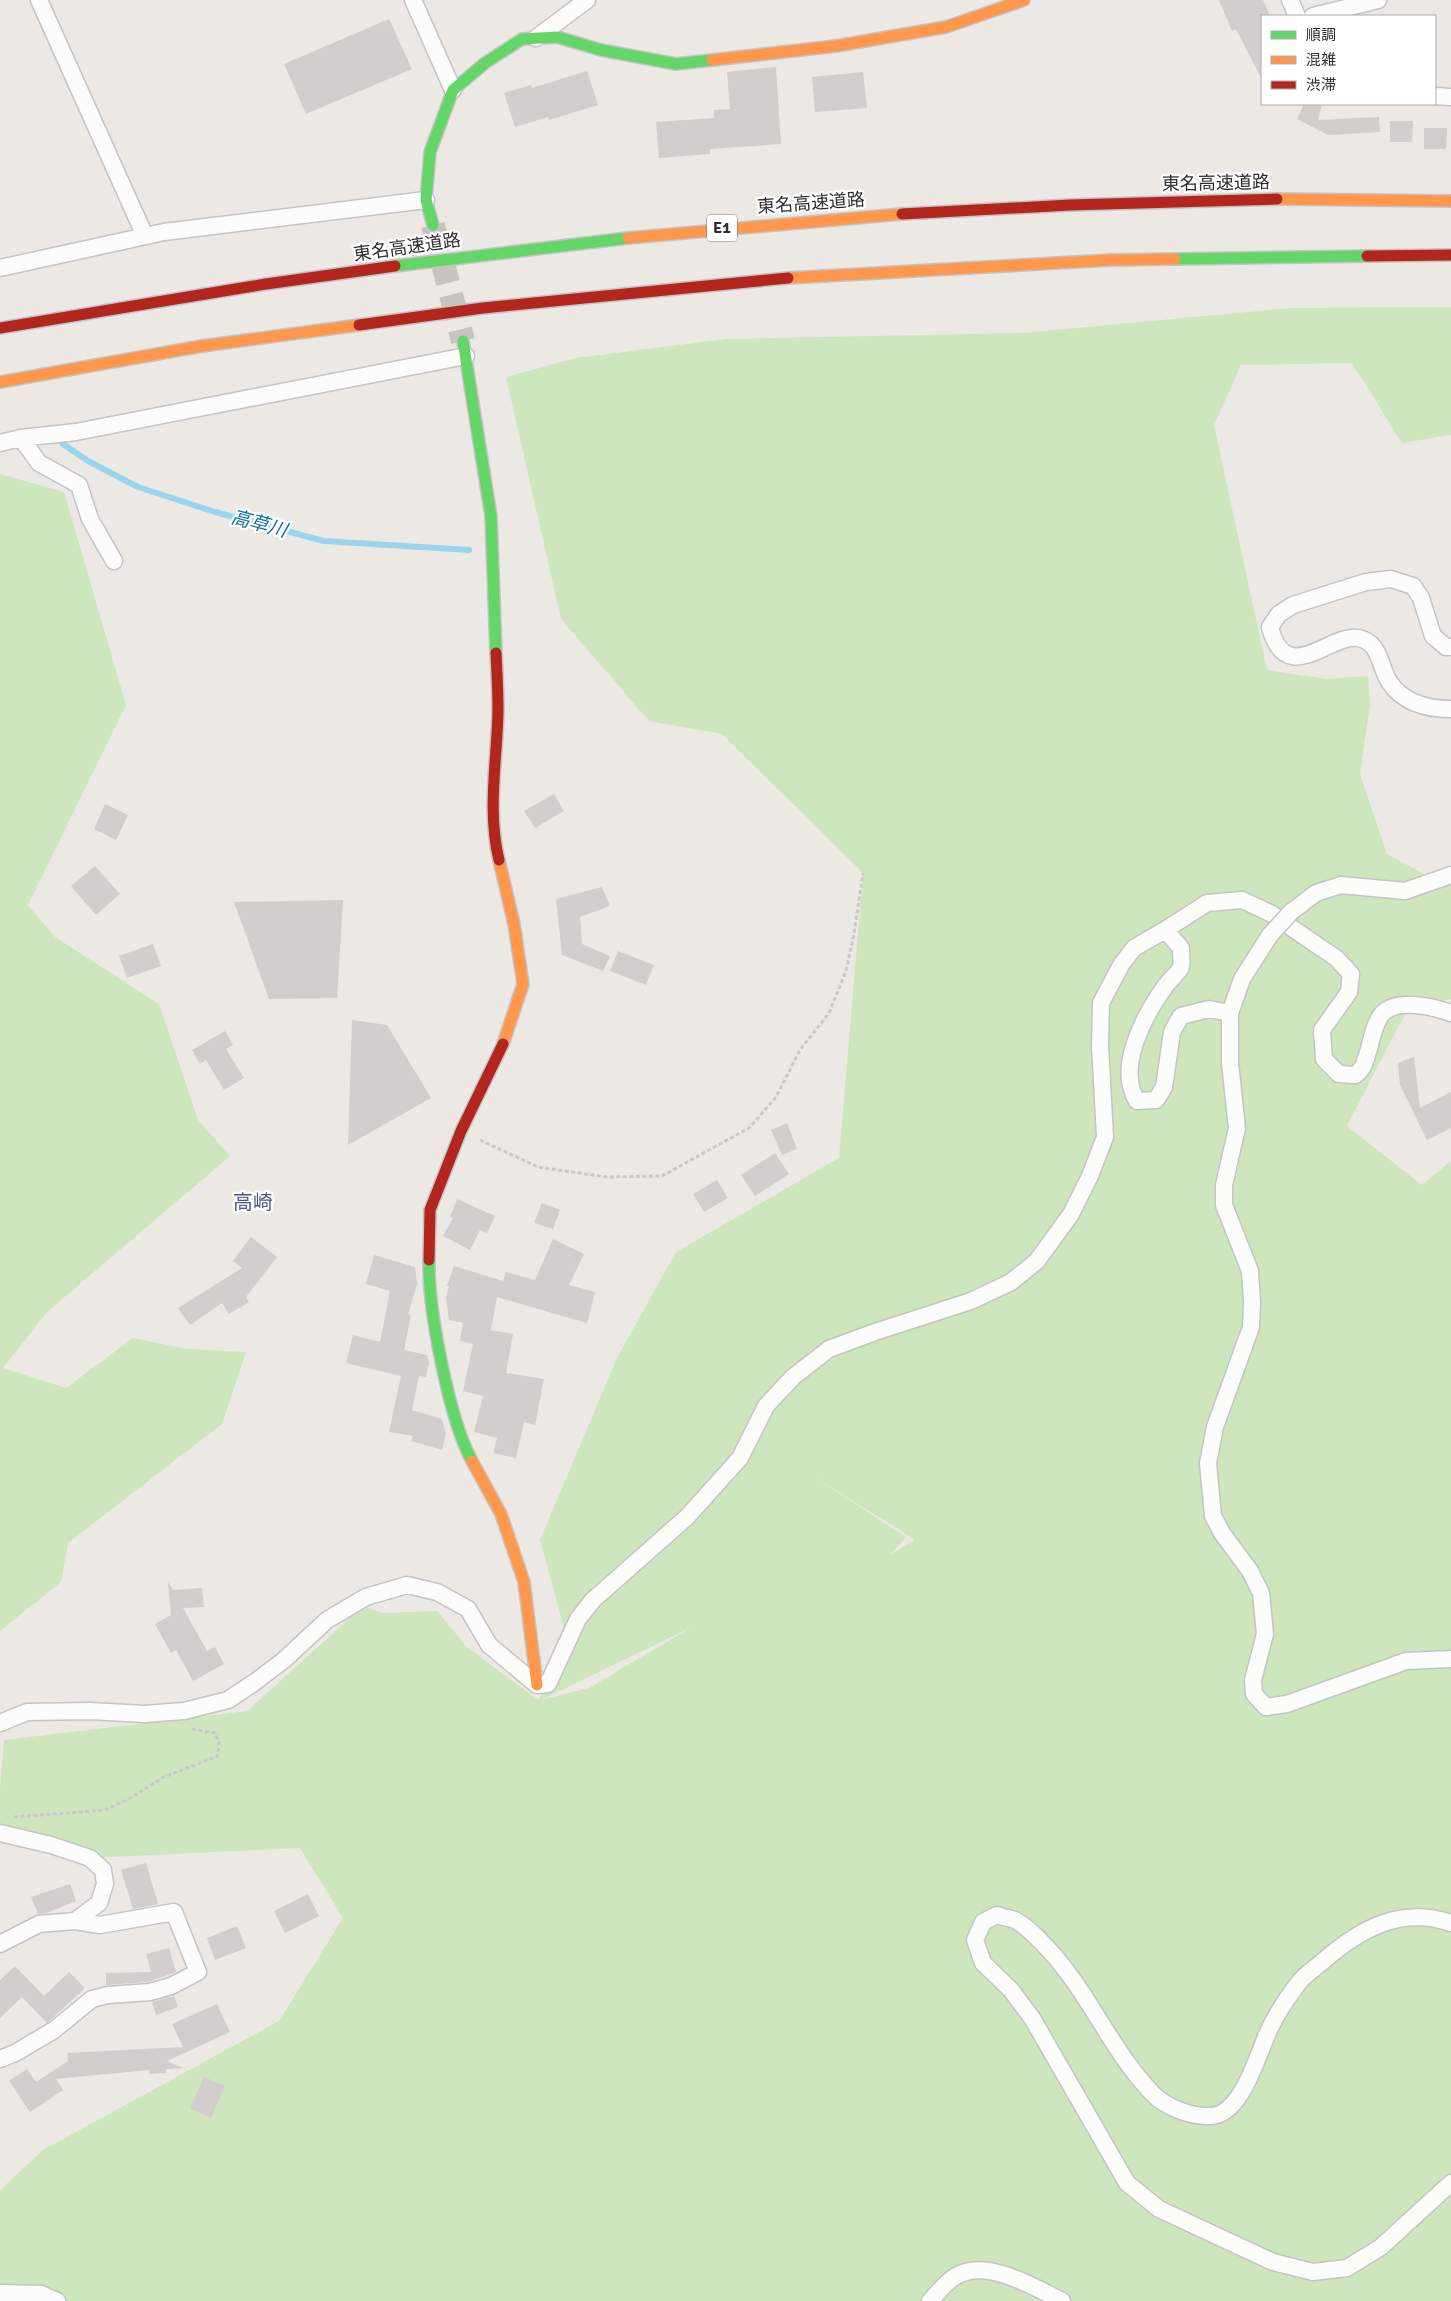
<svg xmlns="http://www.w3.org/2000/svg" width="1451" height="2301" font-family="Signika,'Noto Sans JP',sans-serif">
<rect width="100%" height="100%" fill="#ece8e4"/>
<path fill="#cee6be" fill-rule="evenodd" d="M1451,307V435L1402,443L1352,363L1241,365L1214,425L1267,670L1327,679L1368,676L1370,704L1360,774L1387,854L1437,881L1451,878V999L1408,1008L1347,1126L1422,1185L1451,1161V2301H0V2190L43,2150L279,2021L343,1918L300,1848L90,1858L0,1833V1789L4,1740L247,1711L363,1606L382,1613L437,1611L467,1647L538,1700L608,1590L564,1628L540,1540L617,1358L676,1252L839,1158L863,873L722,734L649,721L561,619L506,377L576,358L726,339L1022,333L1291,308ZM811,1475L914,1539V1540L890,1555L906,1537ZM692,1627L589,1688L541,1700Z
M0,474L64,492L126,705L28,905L55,937L159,1004L198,1120L230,1156L47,1312L3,1368L66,1388L133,1338L187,1349L246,1352L222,1424L68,1543L61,1582L0,1631Z"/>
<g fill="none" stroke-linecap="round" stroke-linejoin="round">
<path stroke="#99d6ec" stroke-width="6" d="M63,444L88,461L138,487L215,512L324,541L469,550"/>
</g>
<path fill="#d1cecb" d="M1219,0H1263L1270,16H1262V80L1236,29L1232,31Z
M389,19L412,69L306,114L284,64Z
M776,67L781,144L710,149V154L659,158L656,122L714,118V110L730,109L727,72Z
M587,71L598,105L549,120L548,117L515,127L504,93L531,85L532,88Z
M863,72L867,108L815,112L812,77Z
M1304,104H1322L1318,120L1379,117L1380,132L1328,135L1297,119Z
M1390,121H1413L1412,142H1390Z
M1424,128H1447L1446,149H1424Z
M554,794L564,811L535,828L524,811Z
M105,804L128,815L116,840L94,829Z
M95,866L120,894L96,915L71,886Z
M602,887L610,906L580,917L582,944L610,956L603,971L562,955L556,899Z
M343,900L337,998L269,999L234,902Z
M153,944L161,966L127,978L119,956Z
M618,951L654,965L646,985L610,971Z
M352,1020L387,1025L431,1098L348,1145Z
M225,1031L233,1045L226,1049L244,1078L224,1090L206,1060L200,1064L192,1050Z
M1414,1057L1420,1108L1451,1092V1128L1427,1140L1400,1085L1398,1063Z
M787,1123L797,1149L782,1155L771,1130Z
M775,1153L789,1174L755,1196L741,1175Z
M717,1180L728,1198L704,1212L693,1194Z
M457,1199L495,1216L487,1233L480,1230L470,1250L443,1236L453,1218L450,1217Z
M542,1203L560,1210L553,1229L534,1223Z
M251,1237L277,1257L246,1297L249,1302L229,1314L222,1303L190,1325L178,1308L242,1268L233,1261Z
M553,1239L584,1254L569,1285L595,1292L587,1323L497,1297L491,1330L513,1334L506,1373L544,1379L535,1425L524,1422L516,1458L493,1453L497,1438L474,1432L483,1396L463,1391L473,1344L460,1341L463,1323L449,1320L446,1298L449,1286H447L454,1266L503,1281L506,1272L535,1280Z
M374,1255L415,1267L417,1284L408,1314L411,1315L404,1350L427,1355L429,1363L426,1377L419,1376L412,1410L442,1419L446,1434L442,1450L411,1441L413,1436L389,1432L401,1376L346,1363L353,1335L380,1342L390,1291L366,1284Z
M168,1582L173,1590L202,1588L204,1607L183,1608L207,1651L215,1647L224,1664L193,1681L176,1650L171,1653L155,1624L171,1615Z
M146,1863L158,1904L133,1909L121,1870Z
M70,1884L76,1901L47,1913L38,1914L31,1897Z
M308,1894L319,1916L285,1933L274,1911Z
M237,1926L246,1948L215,1960L207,1938Z
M169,1948L176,1972L148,1982L106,1985V1973L151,1972L146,1954Z
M15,1966L44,1996L69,1972L85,1988L47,2023L22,1997L0,2018V1980Z
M174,1996L178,2007L156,2015L152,2002Z
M217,2004L230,2032L167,2061L183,2068L166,2069V2073L149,2074V2070L56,2079L63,2090L30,2112L9,2081L27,2069L36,2082L68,2061L67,2053L183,2047L172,2024Z
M204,2077L225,2086L211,2118L190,2108Z"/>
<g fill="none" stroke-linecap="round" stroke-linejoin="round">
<path stroke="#c6c3c0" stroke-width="24" stroke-dasharray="24 12" stroke-linecap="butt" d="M433,225L463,341"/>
<g stroke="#c5c4c5" stroke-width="19">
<path id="street" d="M39,0L145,236
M413,0L453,90
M1290,0L1297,16
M1313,16L1378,0
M536,38L587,0
M1435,96L1451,97
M0,268L164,232L426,200
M21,438L39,463L79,485L90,519L114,561
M0,443L21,438L76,432L466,356
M1451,647H1446L1433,636L1421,598L1413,586L1391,579L1366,582L1293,605L1279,614L1270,627C1286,689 1330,633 1358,638C1381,642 1379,667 1390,683C1404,703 1428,709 1451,709
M1291,912L1316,893L1341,885L1405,891L1451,875
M1165,930L1207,903L1242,900L1272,914L1305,937L1336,958L1351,974L1349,992L1322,1030L1324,1059L1339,1074L1355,1075C1365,1068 1365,1060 1369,1049C1372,1037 1375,1021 1383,1013C1398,998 1434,1007 1451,1013
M1270,935L1242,979L1230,1013V1063L1237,1128L1224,1185V1205L1250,1271L1252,1302L1251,1327L1215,1427L1208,1463L1213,1516L1222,1533L1250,1571L1261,1593L1265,1634L1253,1680L1254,1694L1266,1707L1287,1704L1406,1661L1451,1659
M0,1723L27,1712L90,1711L144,1714L184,1711L228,1700L255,1682L284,1660L327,1620L366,1597L407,1585L437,1592L468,1609L489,1645L537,1685L548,1684L578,1619L593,1600L687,1517L740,1458L766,1406L793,1377L829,1349L875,1332L971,1301L1011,1282L1037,1261L1071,1214L1090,1176L1105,1137L1100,1045L1101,1003L1121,965L1134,948L1165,930L1181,948C1181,953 1182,962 1181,967C1178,974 1168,981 1164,988C1144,1016 1116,1068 1137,1101L1156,1100L1164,1087L1172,1032L1181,1016L1209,1009L1230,1013
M0,1833L51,1845L90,1858L103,1870L105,1884L99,1903L75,1921
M1451,1923C1400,1906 1360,1929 1322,1962C1314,1969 1303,1976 1297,1985C1287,1998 1276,2015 1269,2030C1258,2053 1242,2116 1210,2116C1191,2117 1165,2107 1152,2093C1111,2050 1089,1993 1049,1950C1039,1939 1028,1927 1015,1920C1009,1918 1002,1917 997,1915L983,1922L975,1940L983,1963L1011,1990L1032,2018L1127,2183L1159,2209L1273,2262L1313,2272L1347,2268L1381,2247L1451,2183
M0,1944L39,1924L75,1921L100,1925L174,1912L198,1972L171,1986L150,1992L108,1995L92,1999L54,2030L15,2053L0,2059
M0,2293L41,2294L57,2301
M930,2301C938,2293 947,2280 958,2275C988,2259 1034,2287 1062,2301"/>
</g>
<g stroke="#c5c4c5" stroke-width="14">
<path id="fast" d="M433,225L426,200L430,152L453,90L485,63L522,39L557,37L601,50L676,64L712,60
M1175,259L1367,256
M395,266L628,238
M463,341L491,516L496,653
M429,1260C428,1309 449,1419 472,1461"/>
</g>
<g stroke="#c5c4c5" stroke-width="14">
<path id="slow" d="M712,60L836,46L946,27L1024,0
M1277,199L1451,201
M628,238L902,214
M788,278L1111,260L1175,259
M0,382L202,346L359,325
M499,860L514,924L523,984L503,1044
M472,1461L501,1514L524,1582L537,1685"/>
</g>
<g stroke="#c5c4c5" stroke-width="14">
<path id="jam" d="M902,214L1070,205L1277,199
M1367,256L1451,255
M359,325L483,308L788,278
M0,328L266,284L395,266
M496,653C497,672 498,692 498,711C497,761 487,811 499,860
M429,1260L430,1210L461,1131L503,1044"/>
</g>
<path stroke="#c9c9c8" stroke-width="3" stroke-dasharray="4 2.5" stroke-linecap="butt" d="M480,1140L538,1167L607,1177L662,1176L749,1128L776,1097L800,1050L829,1013L846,971L854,934L863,873
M14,1817L104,1810L127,1800L164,1777L218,1756L219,1742L215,1733L192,1729"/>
<use href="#street" stroke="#fcfcfb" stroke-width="16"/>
<use href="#fast" stroke="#63d668" stroke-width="11"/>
<use href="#slow" stroke="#ff974d" stroke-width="11"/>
<use href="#jam" stroke="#b3261e" stroke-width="11"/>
<g stroke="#c5c4c5" stroke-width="19" stroke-linecap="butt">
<path id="street-bridge" d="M1270,935L1291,912"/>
</g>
<use href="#street-bridge" stroke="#fcfcfb" stroke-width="16"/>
</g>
<g text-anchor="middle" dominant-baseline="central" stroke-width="4.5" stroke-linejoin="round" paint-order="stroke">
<rect fill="#fff" stroke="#6d6d6d" stroke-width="1" x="707" y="214.5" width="30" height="27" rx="4"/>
<g font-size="16" font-weight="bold" fill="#2e2e2e">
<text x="722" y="228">E1</text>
</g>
<g font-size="18" fill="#2e2e2e" stroke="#fff">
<text transform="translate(1216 183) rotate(-1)">東名高速道路</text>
<text transform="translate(811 203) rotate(-4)">東名高速道路</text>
<text transform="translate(407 247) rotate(-8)">東名高速道路</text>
</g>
<g font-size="19" font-style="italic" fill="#0d6fa3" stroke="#fff">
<text transform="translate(259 524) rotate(15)">高草川</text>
</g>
<g font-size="20" fill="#4d5680" stroke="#fff">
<text x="253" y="1202">高崎</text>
</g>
</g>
<rect x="1261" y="15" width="175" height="90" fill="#ffffff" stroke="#ababab"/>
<rect x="1271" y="31" width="25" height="8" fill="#63d668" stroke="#ababab"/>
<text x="1306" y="40" font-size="15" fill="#2e2e2e">順調</text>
<rect x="1271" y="56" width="25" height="8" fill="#ff974d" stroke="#ababab"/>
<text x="1306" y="65" font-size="15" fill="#2e2e2e">混雑</text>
<rect x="1271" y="81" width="25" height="8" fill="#b3261e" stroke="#ababab"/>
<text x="1306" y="90" font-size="15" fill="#2e2e2e">渋滞</text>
</svg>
